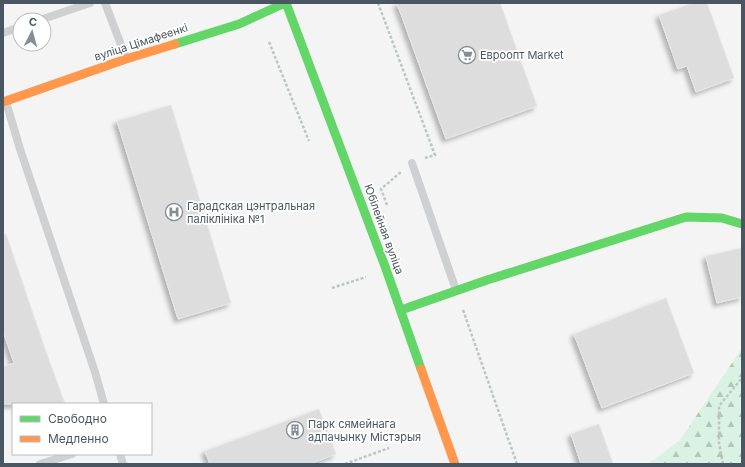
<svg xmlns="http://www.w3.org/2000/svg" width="745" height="467" font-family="Inter,sans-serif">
<defs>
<pattern id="forest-firs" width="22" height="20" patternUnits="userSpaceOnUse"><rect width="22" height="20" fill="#d9f2e3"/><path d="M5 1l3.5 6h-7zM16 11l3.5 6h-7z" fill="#b2c7bb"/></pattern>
<filter id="shadow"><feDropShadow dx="-3.5" dy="3.5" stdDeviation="2" flood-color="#0004"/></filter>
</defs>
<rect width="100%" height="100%" fill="#f4f4f4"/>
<path fill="url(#forest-firs)" d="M742,348V464H648L680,440Z"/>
<path fill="#ddddde" stroke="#e5e6e7" filter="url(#shadow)" d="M397,3H500L537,106L446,139Z
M693,3H707L734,78L696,92L687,66L678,69L659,15Z
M171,105L231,303L178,319L117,121Z
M6,234L44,346L65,404H3V367L14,363L3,331V235Z
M742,248V297L717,303L706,256Z
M666,298L694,373L602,408L574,334Z
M319,409L336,454L310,464H210L205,451Z
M599,424L613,464H581L571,434Z"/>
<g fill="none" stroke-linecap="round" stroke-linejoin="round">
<path stroke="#bcc7c4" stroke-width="2.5" stroke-dasharray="3 2" stroke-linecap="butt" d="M378,3L435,155L425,158
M269,42L309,141
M387,205L381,189L401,172
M332,288L366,277
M463,310L517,464
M345,464L389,448
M723,464L719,443V406L742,378"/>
<path stroke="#ced0d2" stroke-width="8" d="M105,3L126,58
M40,20L90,3
M3,33L20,27
M6,102L20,149L95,372L104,404
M412,163L456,290
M120,454L123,464
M40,464L72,454"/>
<path stroke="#63d668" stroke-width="9" d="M286,3L386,269L421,369
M175,44L239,24L285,3
M401,310L487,280L686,217L722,218L742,224"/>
<path stroke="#ff974d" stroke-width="9" d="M3,102L126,59L175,44
M421,369L455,464"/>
</g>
<defs>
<g id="supermarket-ring" transform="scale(0.9)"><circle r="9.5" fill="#fff" stroke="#868d94" stroke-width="1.5"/><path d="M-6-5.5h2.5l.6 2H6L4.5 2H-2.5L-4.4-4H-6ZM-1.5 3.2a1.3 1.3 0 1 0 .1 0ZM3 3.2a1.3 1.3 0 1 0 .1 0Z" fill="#868d94"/></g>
<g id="hospital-ring" transform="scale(0.9)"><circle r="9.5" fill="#fff" stroke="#868d94" stroke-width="1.5"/><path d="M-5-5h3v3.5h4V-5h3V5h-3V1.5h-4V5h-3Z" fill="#868d94"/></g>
<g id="building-ring" transform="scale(0.9)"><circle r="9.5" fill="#fff" stroke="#868d94" stroke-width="1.5"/><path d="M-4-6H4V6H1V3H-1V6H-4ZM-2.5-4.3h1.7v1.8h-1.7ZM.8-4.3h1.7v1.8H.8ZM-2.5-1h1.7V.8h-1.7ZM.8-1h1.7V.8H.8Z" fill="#868d94"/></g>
</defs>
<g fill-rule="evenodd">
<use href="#supermarket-ring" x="467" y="55"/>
<use href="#hospital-ring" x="174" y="212"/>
<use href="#building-ring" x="295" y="430"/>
</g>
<g text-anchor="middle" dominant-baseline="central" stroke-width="3.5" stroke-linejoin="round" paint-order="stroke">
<g font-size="11" fill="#4a5661" stroke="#fff">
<text transform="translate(141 42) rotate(-18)">вуліца Цімафеенкі</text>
<text transform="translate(384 229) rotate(70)">Юбілейная вуліца</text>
</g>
<g font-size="11" fill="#4a5661" stroke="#fff" text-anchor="start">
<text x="480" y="55">Евроопт Market</text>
<text x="187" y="206">Гарадская цэнтральная<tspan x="187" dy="13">паліклініка №1</tspan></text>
<text x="308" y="424">Парк сямейнага<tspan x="308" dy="13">адпачынку Містэрыя</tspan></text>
</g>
</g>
<rect width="745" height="467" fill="none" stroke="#4a5661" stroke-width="8"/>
<rect x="12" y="403" width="140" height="52" fill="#ffffff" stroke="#b7bbc0"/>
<rect x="20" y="416" width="20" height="6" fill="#63d668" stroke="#b7bbc0"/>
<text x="48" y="423" font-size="12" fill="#4a5661">Свободно</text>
<rect x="20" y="436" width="20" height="6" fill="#ff974d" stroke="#b7bbc0"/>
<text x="48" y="443" font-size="12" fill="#4a5661">Медленно</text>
<g transform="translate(32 32) rotate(6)"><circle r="19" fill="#ffffff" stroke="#b7bbc0"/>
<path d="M0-3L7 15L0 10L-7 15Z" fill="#868d94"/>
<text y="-6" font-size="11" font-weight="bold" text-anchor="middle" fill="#4a5661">С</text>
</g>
</svg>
